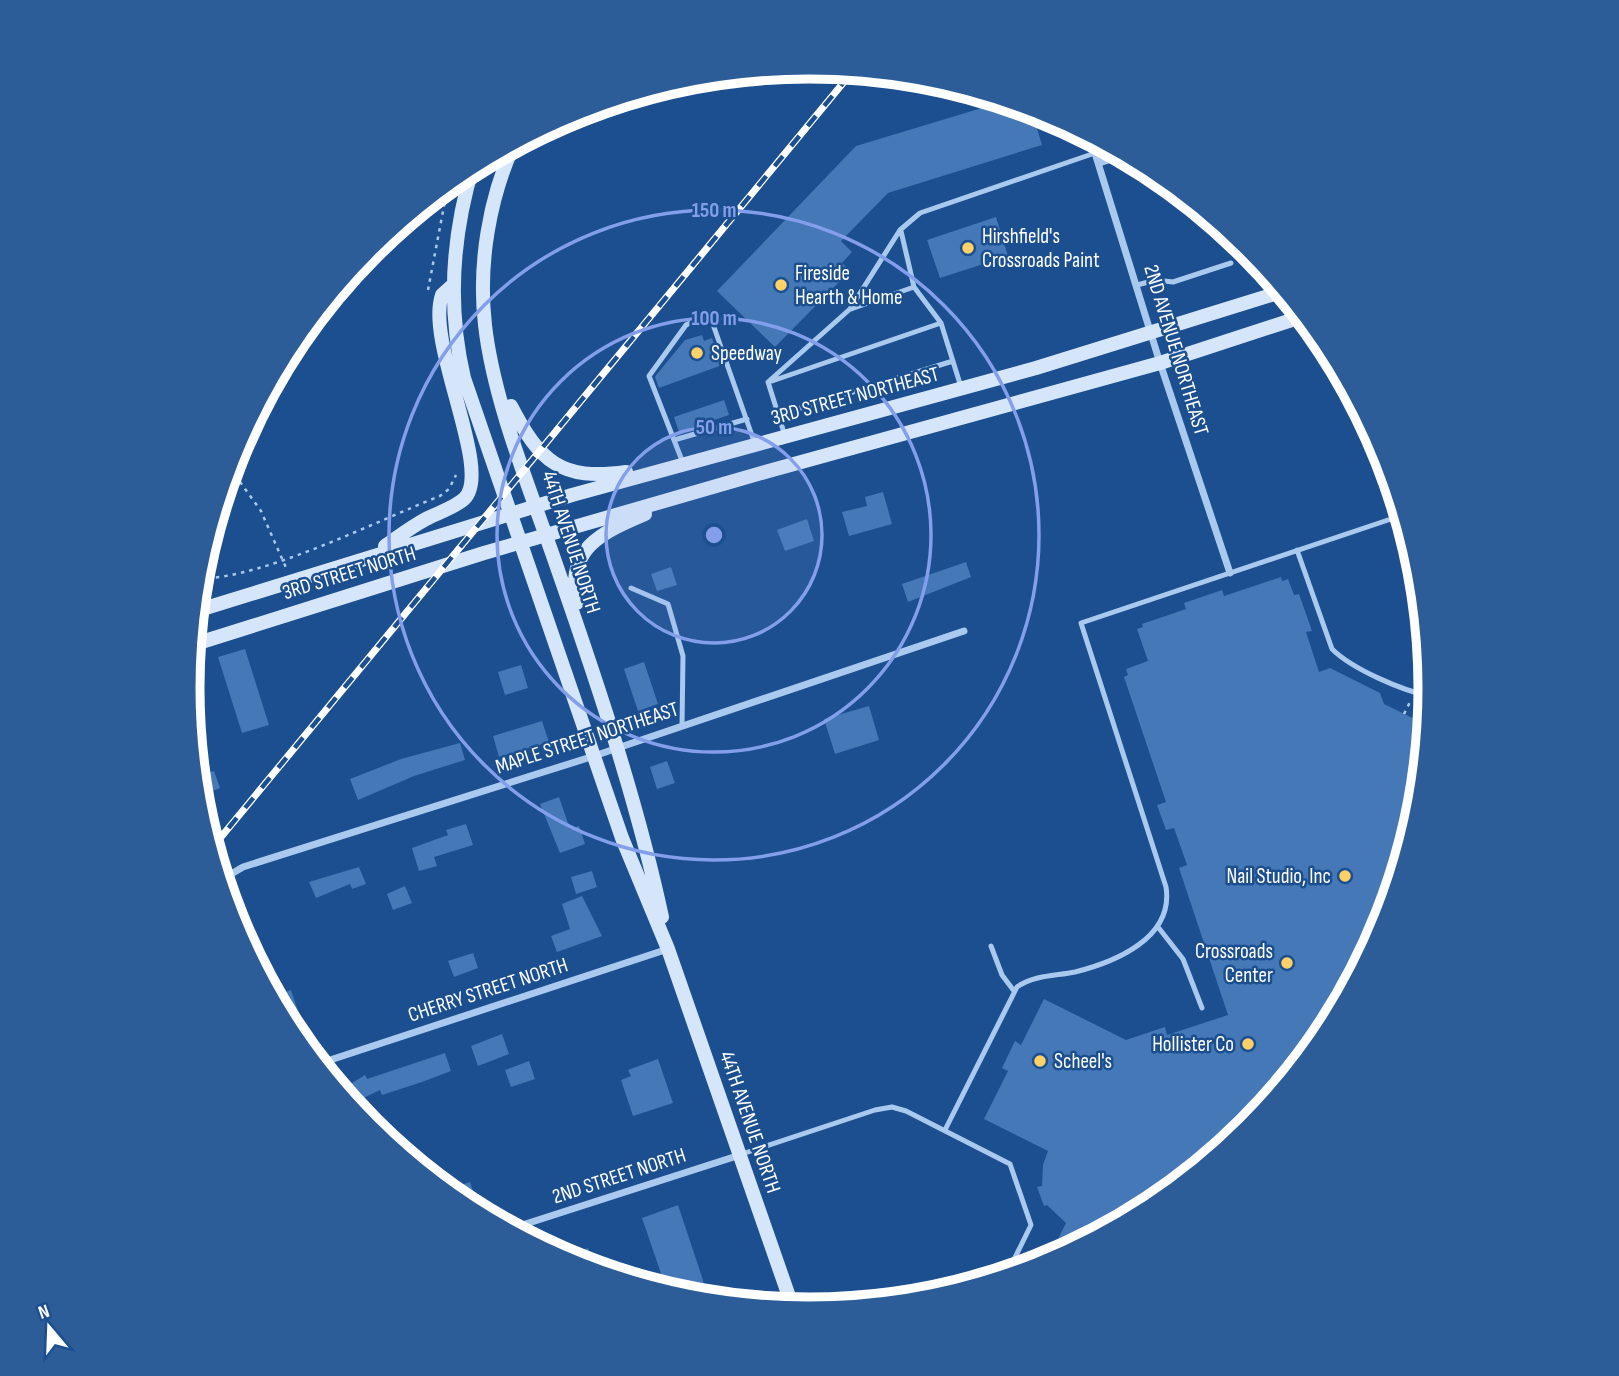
<svg xmlns="http://www.w3.org/2000/svg" width="1619" height="1376" font-family="'Sofia Sans Condensed',sans-serif">
<rect width="100%" height="100%" fill="#1b4f8f"/>
<path fill="#4478b7" d="M1005,101L1031,109L1042,145L888,193L841,241L852,252L842,263L850,271L775,347L717,291L856,146Z
M996,217L1008,256L940,278L927,240Z
M702,335L704,341L712,338L722,365L659,388L655,377L657,374L685,340Z
M724,400L729,415L679,432L674,417Z
M883,492L892,524L849,536L842,512L867,506L865,497Z
M807,519L814,541L785,551L777,530Z
M966,562L971,577L908,602L902,584Z
M671,567L677,585L657,591L651,574Z
M1281,577L1282,581L1288,579L1294,595L1299,594L1312,631L1306,632L1319,672L1330,668L1380,693L1384,704L1427,725L1419,810L1384,926L1326,1034L1249,1128L1154,1205L1046,1263L1066,1223L1047,1205L1044,1206L1037,1187L1042,1186L1043,1165L1048,1151L984,1119L1008,1071L1002,1068L1015,1041L1021,1045L1044,999L1126,1040L1165,1027L1167,1035L1228,1015L1179,868L1187,865L1174,828L1166,830L1157,805L1166,802L1124,677L1128,675L1126,669L1148,661L1137,629L1143,627L1142,624L1186,609L1184,603L1222,590L1224,596Z
M245,649L269,725L242,733L218,657Z
M644,662L658,704L638,711L624,669Z
M521,665L528,688L505,695L498,672Z
M869,706L879,740L835,754L824,719Z
M542,721L549,742L499,757L493,736Z
M460,743L465,760L414,776L358,800L350,779L401,759Z
M667,761L675,783L657,789L650,767Z
M214,771L220,788L199,796L197,776Z
M559,797L570,829L579,826L585,844L560,853L540,804Z
M466,824L473,845L434,857L437,866L419,871L412,848L448,835L446,830Z
M359,867L366,884L352,889L350,884L316,898L309,882Z
M592,871L597,887L576,894L571,877Z
M405,886L412,903L393,910L387,894Z
M582,896L602,936L557,952L551,936L570,929L562,904Z
M473,953L478,968L454,977L448,961Z
M291,990L299,1014L288,1018L284,1017L276,995Z
M502,1034L509,1054L478,1066L471,1046Z
M445,1053L451,1071L422,1082L382,1095L380,1090L355,1102L347,1086L365,1075L367,1079Z
M658,1059L673,1103L633,1116L621,1080L631,1076L628,1070Z
M529,1061L535,1079L511,1087L505,1070Z
M470,1182L477,1203L466,1206L446,1190Z
M678,1205L702,1277L709,1300L667,1291L642,1218Z
M588,1248L596,1269L562,1257Z"/>
<g fill="none" stroke-linecap="round" stroke-linejoin="round">
<path stroke="#a9c9ee" stroke-width="2.5" stroke-dasharray="3.5 5" stroke-linecap="butt" d="M428,290L448,185
M230,468L261,511L287,570
M199,579C267,577 374,522 440,496L449,489L456,475
M1404,714L1410,702"/>
<path stroke="#a9c9ee" stroke-width="5" d="M901,231L914,287L941,323L961,387
M1137,285L1156,280L1173,282L1231,263
M851,309L914,287
M772,381L941,323
M778,415L953,361
M785,436L768,382L850,309L900,230L920,213L1095,153
M674,440L747,419
M683,463L649,376L686,325L709,313L755,444
M1297,550L1332,649C1352,669 1403,691 1430,696
M631,588L668,604L683,656L682,726
M1158,927L1183,959L1202,1008
M991,946L1002,975L1014,991
M945,1130L1017,987C1034,975 1056,976 1075,972C1115,962 1174,938 1166,887L1081,623L1403,515
M742,1154L875,1110L892,1107L906,1111L1010,1164L1031,1225L1007,1274"/>
<path stroke="#a9c9ee" stroke-width="7" d="M1090,137L1160,363L1230,573
M1099,163L1124,155
M221,880L243,867L594,756L964,631
M318,1064L668,949
M510,1229L740,1155"/>
<path stroke="#d6e6fa" stroke-width="14" d="M514,144C489,199 478,265 485,325C494,405 533,496 559,573C598,685 637,801 662,917
M473,166C452,236 447,306 464,378L622,838L668,949L793,1308
M511,406C540,462 561,481 626,472
M385,546C398,537 411,527 426,519C437,513 454,508 464,499C494,472 425,343 442,295L453,285
M577,603C566,549 600,533 645,514
M196,611L572,495L1036,368L1284,291
M192,645L484,553L765,472L1160,363L1304,316"/>
<g stroke="#fff" stroke-width="7">
<path id="rail" d="M212,848L853,71"/>
</g>
<use href="#rail" stroke="#1b4f8f" stroke-width="4.5" stroke-dasharray="13" stroke-linecap="butt"/>
</g>
<circle cx="714" cy="535" r="108" fill="#839eea" fill-opacity=".12"/>
<g fill="none" stroke="#839eea" stroke-width="3.5">
<circle cx="714" cy="535" r="108"/>
<circle cx="714" cy="535" r="217"/>
<circle cx="714" cy="535" r="325"/>
</g>
<g fill="#ffd166" stroke="#1b4f8f" stroke-width="2.5">
<circle cx="968" cy="248" r="7"/>
<circle cx="781" cy="285" r="7"/>
<circle cx="697" cy="353" r="7"/>
<circle cx="1345" cy="876" r="7"/>
<circle cx="1287" cy="963" r="7"/>
<circle cx="1248" cy="1044" r="7"/>
<circle cx="1040" cy="1061" r="7"/>
</g>
<g text-anchor="middle" dominant-baseline="central" stroke-width="5" stroke-linejoin="round" paint-order="stroke">
<g font-size="21" fill="#fff" stroke="#1b4f8f" text-anchor="start">
<text x="982" y="236">Hirshfield's<tspan x="982" dy="24">Crossroads Paint</tspan></text>
<text x="795" y="273">Fireside<tspan x="795" dy="24">Hearth &amp; Home</tspan></text>
<text x="711" y="353">Speedway</text>
<text x="1331" y="876" text-anchor="end">Nail Studio, Inc</text>
<text x="1273" y="951" text-anchor="end">Crossroads<tspan x="1273" dy="24">Center</tspan></text>
<text x="1234" y="1044" text-anchor="end">Hollister Co</text>
<text x="1054" y="1061">Scheel's</text>
</g>
<g font-size="21" fill="#fff" stroke="#1b4f8f">
<text transform="translate(1176 350) rotate(73)">2ND AVENUE NORTHEAST</text>
<text transform="translate(855 396) rotate(-15)">3RD STREET NORTHEAST</text>
<text transform="translate(571 542) rotate(72)">44TH AVENUE NORTH</text>
<text transform="translate(349 573) rotate(-17)">3RD STREET NORTH</text>
<text transform="translate(587 738) rotate(-18)">MAPLE STREET NORTHEAST</text>
<text transform="translate(488 990) rotate(-18)">CHERRY STREET NORTH</text>
<text transform="translate(750 1122) rotate(71)">44TH AVENUE NORTH</text>
<text transform="translate(619 1176) rotate(-18)">2ND STREET NORTH</text>
</g>
</g>
<path d="M0 0H1619V1376H0ZM200 688a609 609 0 1 1 1218 0a609 609 0 1 1-1218 0Z" fill="#2d5d98" fill-rule="evenodd"/>
<path fill="none" stroke="#fff" stroke-width="9" d="M200 688a609 609 0 1 1 1218 0a609 609 0 1 1-1218 0Z"/>
<circle cx="714" cy="535" r="10" fill="#839eea" stroke="#1b4f8f" stroke-width="3.5"/>
<g font-size="21" text-anchor="middle" font-weight="bold" fill="#839eea" stroke="#1b4f8f" stroke-width="5" stroke-linejoin="round" paint-order="stroke">
<text x="714" y="217">150 m</text>
<text x="714" y="325">100 m</text>
<text x="714" y="434">50 m</text>
</g>
<g transform="translate(49 1327) rotate(341)" stroke="#1b4f8f" stroke-width="5" paint-order="stroke">
<path d="M0-5L12 26L0 18L-12 26Z" fill="#ffffff"/>
<text y="-10" font-size="19" font-weight="bold" text-anchor="middle" fill="#ffffff">N</text>
</g>
</svg>
